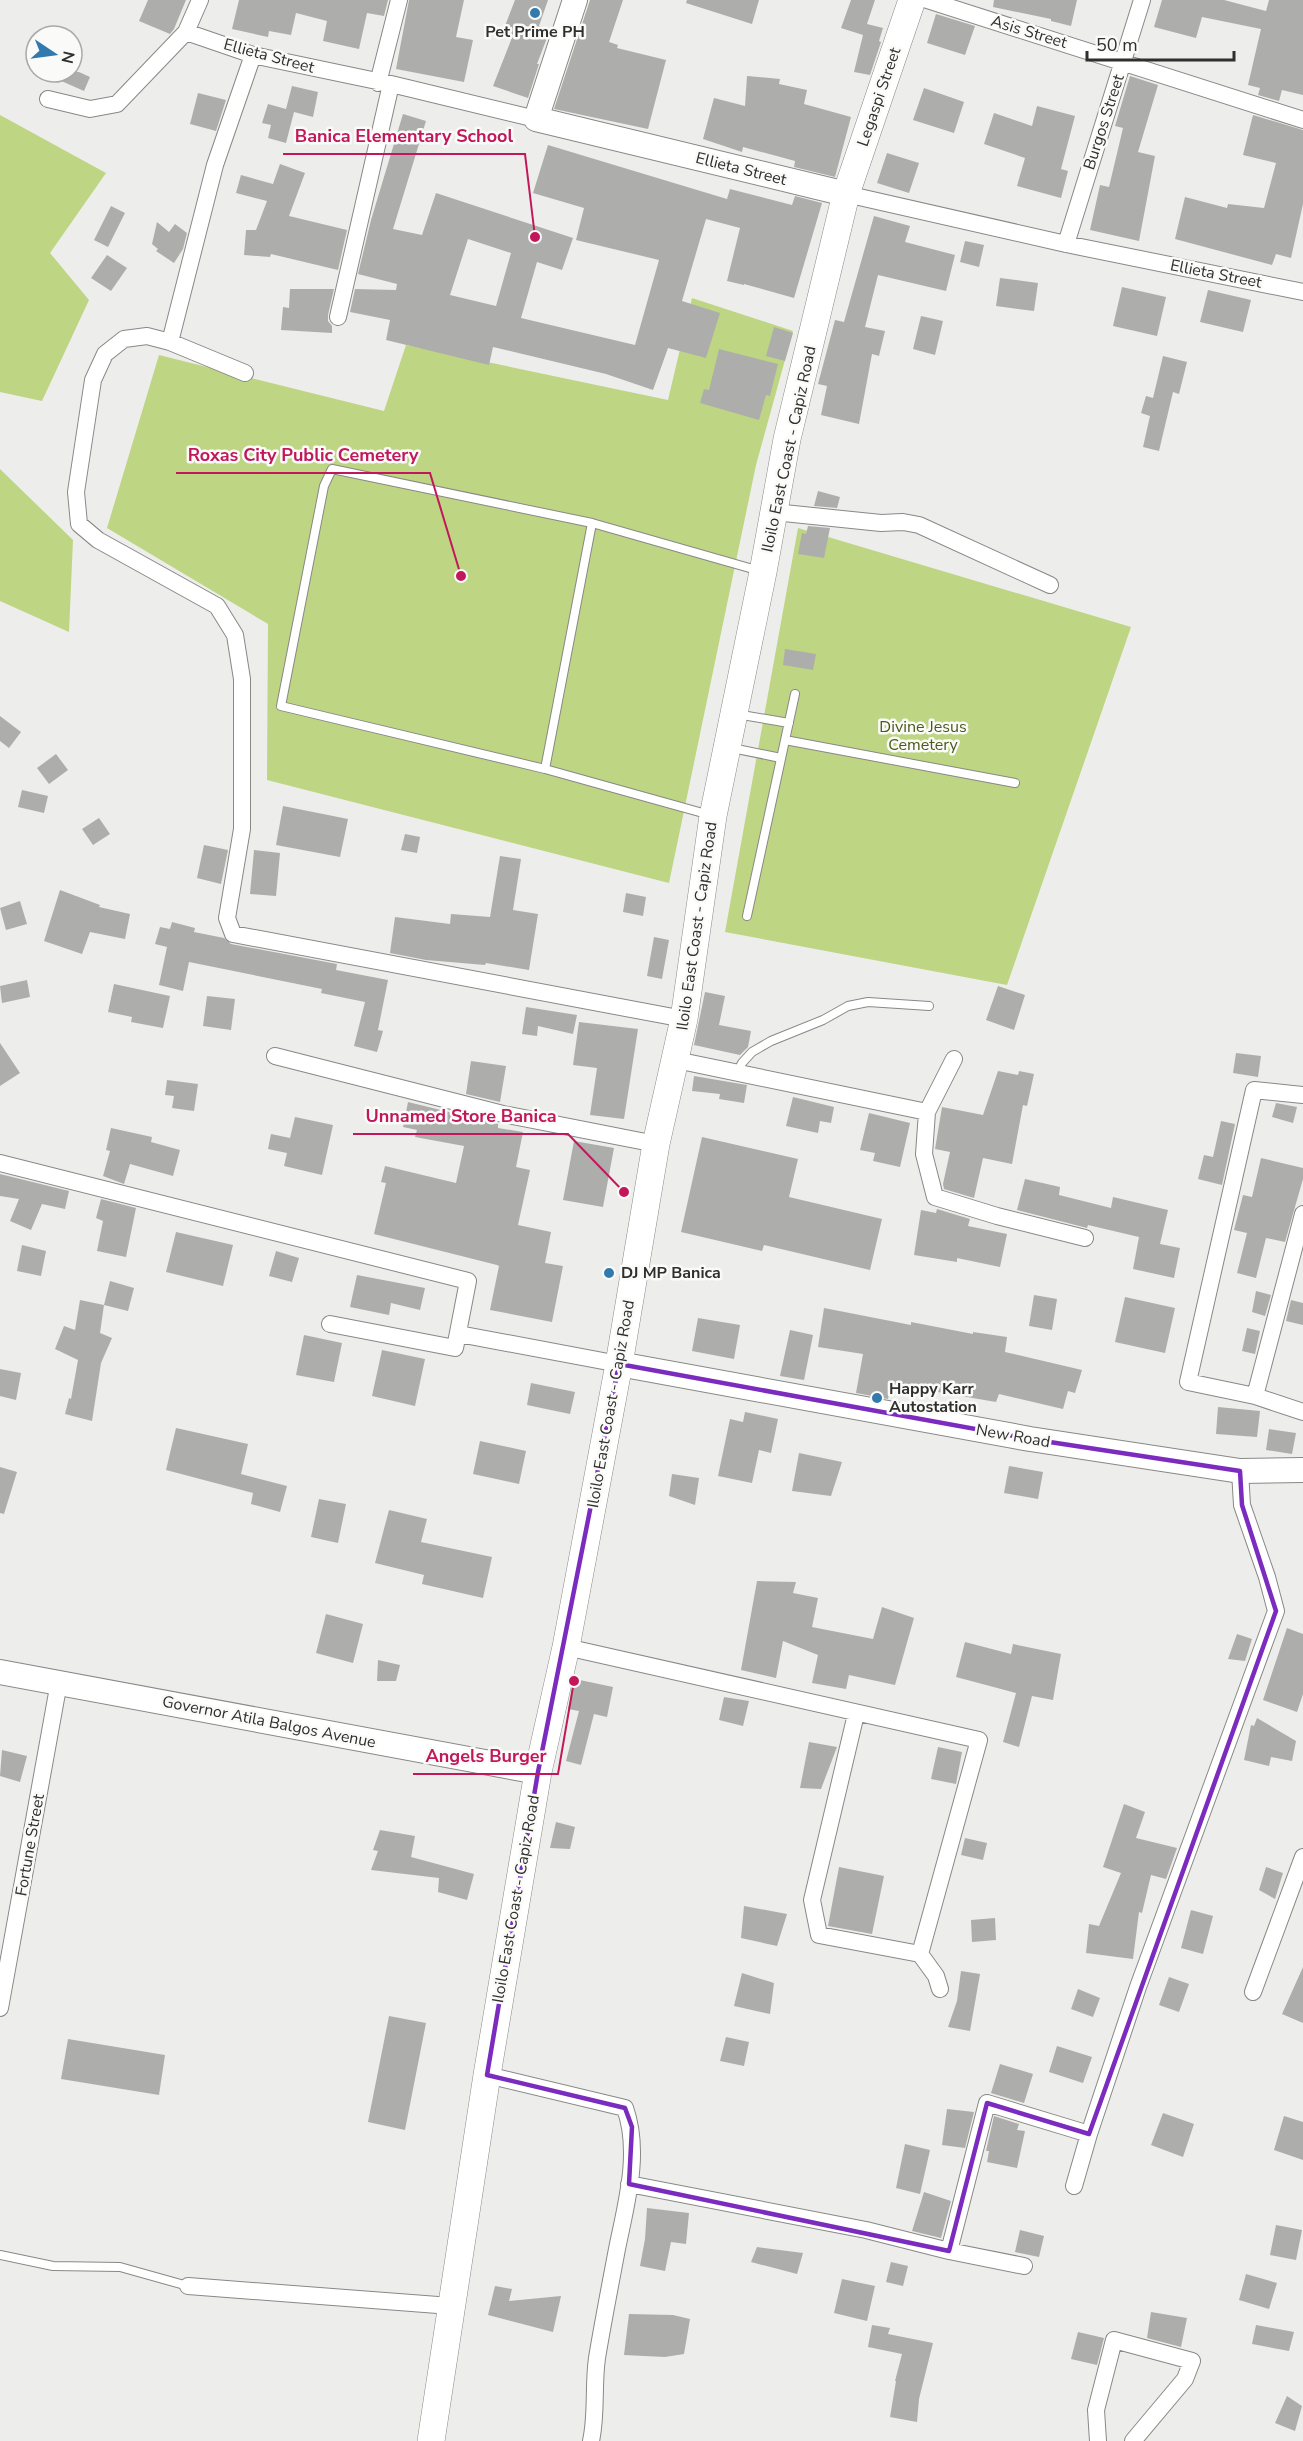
<svg xmlns="http://www.w3.org/2000/svg" width="1303" height="2441" font-family="'Nunito Sans',sans-serif">
<rect width="100%" height="100%" fill="#edeeeb"/>
<path fill="#bed583" d="M0,115L106,173L50,253L89,300L42,401L0,392Z
M692,298L793,331L756,465L669,883L267,780L268,624L107,528L159,355L384,411L406,345L668,400Z
M0,469L73,540L69,632L0,601Z
M798,528L1131,627L1007,985L725,932Z"/>
<path fill="#adaeab" fill-rule="evenodd" d="M148,0H186L174,29L170,34L139,21Z
M239,0H388L384,16L367,13L359,49L323,41L327,21L296,13L291,35L269,31L268,37L232,29Z
M409,0H464L456,37L473,40L464,82L396,69Z
M515,0H548L539,26L550,30L537,64H539L528,98L493,86L513,35L503,31Z
M590,0H623L609,42L618,45L617,48L666,60L648,129L554,109Z
M687,0H759L752,24L686,3Z
M851,0H875L867,24L883,28L879,41L881,42L870,75L854,72L863,35L841,28Z
M994,0H1077L1071,26L1051,21V19L993,7Z
M1162,0H1224L1266,11L1269,0H1303V95L1282,90L1279,101L1258,95L1260,88L1248,85L1261,29L1202,17L1196,38L1154,27Z
M936,14L975,26L965,55L927,43Z
M41,72H79L90,77L84,91Z
M747,76L780,79L779,84L807,90L804,104L851,117L835,177L794,167L795,161L743,147L742,152L703,139L714,98L745,106Z
M1130,76L1158,85L1138,152L1155,156L1139,241L1090,230L1100,185L1109,187L1123,128L1115,126Z
M292,86L318,92L313,117L294,112L286,143L268,138L271,125L262,123L268,104L286,109Z
M924,88L964,102L954,133L913,120Z
M198,93L226,100L216,131L190,124Z
M1037,106L1075,116L1061,169L1068,171L1061,198L1017,186L1025,158L984,144L994,113L1032,126Z
M403,114L426,121L393,229L422,235L436,193L573,238L562,270L537,262L521,318L635,345L659,260L576,240L584,208L533,193L548,145L727,199L730,189L792,205L795,196L822,203L794,298L744,284V285L727,281L740,228L706,219L682,301L720,313L706,358L668,348L653,390L606,374L493,347L489,365L386,340L390,320L350,312L355,289L396,290L397,284L358,274L371,220ZM468,239L511,253L496,306L450,295Z
M1253,115L1303,130V204L1291,258L1276,254L1272,265L1175,239L1185,197L1227,208L1228,204L1264,208L1276,163L1243,155Z
M887,153L919,163L909,193L877,183Z
M280,164L305,173L289,216L347,230L338,270L271,254L270,257L244,255L246,230H256L267,201L236,193L241,175L273,184Z
M111,206L125,213L108,247L94,240Z
M874,216L910,226L905,242L955,255L946,291L878,275L865,327L885,331L879,356L872,354L859,424L821,415L827,386L818,384L835,320L844,322Z
M157,222L169,232L175,224L187,233L183,249L174,263L156,251L158,249L152,244Z
M965,241L984,245L979,267L960,262Z
M107,255L127,268L111,291L91,278Z
M1000,278L1038,283L1034,311L996,306Z
M1122,287L1166,297L1157,336L1113,326Z
M290,289H334L328,315V321L332,326V333L281,330L283,307L289,308Z
M1208,290L1251,300L1243,332L1200,322Z
M921,316L943,321L935,355L913,349Z
M774,327L793,333L785,361L766,356Z
M719,349L778,364L770,396L766,395L759,420L700,403L704,389L709,390Z
M1163,356L1187,362L1179,394L1173,392L1159,451L1143,447L1150,416L1141,413L1146,396L1153,398Z
M818,491L840,497L837,508L814,506Z
M808,526L830,528L824,558L798,554L802,533L806,534Z
M785,649L816,654L813,670L783,665Z
M0,716L21,732L9,748L0,741Z
M56,754L68,770L49,784L37,768Z
M22,790L48,796L44,813L18,807Z
M283,806L348,819L340,857L276,845Z
M99,818L110,834L93,845L82,829Z
M405,834L420,837L417,853L401,850Z
M204,845L228,850L221,884L197,878Z
M254,850L280,853L276,896L250,894Z
M500,856L521,859L513,910L538,914L529,970L486,963L485,965L426,960L390,953L395,917L450,924L451,914L490,917Z
M60,890L100,905L99,907L130,914L125,939L90,932L82,954L44,941Z
M626,893L646,897L643,916L623,912Z
M20,901L27,924L6,930L0,908Z
M172,922L195,928L194,932L224,938L231,944L337,964L336,970L388,980L378,1030L383,1031L377,1052L354,1046L365,1002L321,993L322,989L189,962L183,991L159,985L167,947L155,944L160,927L170,929Z
M654,937L669,940L662,979L647,976Z
M27,980L30,997L2,1003L0,986Z
M114,984L170,996L163,1028L131,1022L132,1017L108,1012Z
M998,986L1025,995L1014,1030L986,1020Z
M705,992L725,996L719,1025L751,1031L748,1047L740,1055L694,1045Z
M207,996L235,999L231,1030L203,1026Z
M526,1007L577,1015L573,1034L538,1026L537,1036L522,1034Z
M579,1022L638,1029L624,1119L590,1115L597,1068L573,1065Z
M0,1043L20,1073L0,1086Z
M1236,1053L1261,1056L1258,1077L1233,1073Z
M471,1061L506,1066L500,1102L466,1094Z
M998,1071L1018,1075L1019,1071L1034,1074L1027,1106L1023,1105L1012,1164L983,1158L974,1198L944,1189L943,1184L950,1152L935,1149L942,1107L983,1115Z
M694,1076L747,1085L744,1103L719,1099L720,1094L692,1091Z
M167,1080L198,1084L194,1111L172,1108L174,1096L165,1095Z
M793,1097L834,1107L831,1123L820,1121L818,1133L786,1126Z
M408,1102L498,1124V1128L523,1132L516,1167L530,1170L518,1225L551,1232L545,1263L563,1266L552,1322L490,1310L499,1266L497,1265L374,1234L386,1183L381,1182L385,1166L456,1183L464,1146L415,1137L417,1130L403,1127Z
M1276,1103L1297,1107L1293,1123L1272,1117Z
M869,1113L910,1123L900,1167L873,1161L875,1153L860,1150Z
M295,1117L333,1125L322,1175L284,1166L287,1153L268,1149L271,1134L290,1138Z
M1221,1121L1235,1124L1222,1185L1198,1179L1204,1155L1213,1157Z
M111,1128L152,1137L151,1142L180,1150L173,1176L130,1164L124,1184L103,1176L110,1151L106,1150Z
M702,1137L798,1159L789,1197L882,1219L870,1270L764,1245L762,1251L681,1232Z
M574,1141L614,1148L603,1207L563,1200Z
M1261,1158L1303,1168V1179L1285,1242L1266,1238L1256,1278L1237,1273L1247,1233L1234,1230L1243,1195L1252,1197Z
M0,1174L69,1191L65,1209L42,1204L31,1230L10,1221L19,1199L0,1196Z
M1025,1179L1060,1187L1059,1195L1111,1208L1113,1197L1168,1210L1160,1244L1180,1248L1174,1278L1133,1269L1139,1237L1088,1225L1087,1228L1017,1210Z
M101,1199L136,1208L126,1257L97,1251L103,1221L96,1218Z
M937,1209L970,1219L968,1226L1007,1234L1000,1267L957,1258V1262L914,1255L921,1210L936,1213Z
M176,1232L233,1245L223,1286L166,1272Z
M22,1245L46,1251L41,1276L17,1271Z
M276,1251L299,1258L292,1282L269,1276Z
M357,1275L425,1288L420,1310L391,1303L389,1315L350,1307Z
M110,1281L134,1288L128,1311L104,1305Z
M1256,1291L1271,1295L1265,1316L1252,1312Z
M1034,1295L1057,1299L1052,1330L1029,1326Z
M1125,1297L1175,1308L1165,1353L1115,1342Z
M80,1300L104,1305L100,1333L112,1338L101,1363L92,1421L65,1414L69,1398L71,1399L78,1360L55,1349L64,1326L75,1330Z
M1291,1300L1303,1303V1325L1286,1321Z
M824,1308L911,1325V1322L973,1334V1332L1007,1337L1005,1352L1082,1370L1075,1393L1068,1391L1063,1409L999,1394L996,1402L891,1384L888,1399L856,1393L863,1354L818,1347Z
M698,1318L740,1325L734,1359L692,1351Z
M1247,1328L1260,1331L1255,1354L1242,1351Z
M790,1330L813,1335L804,1380L780,1376Z
M304,1335L342,1343L334,1382L296,1375Z
M382,1350L425,1359L415,1406L372,1396Z
M0,1369L21,1373L16,1400L0,1396Z
M531,1383L575,1392L570,1414L527,1405Z
M1218,1407L1260,1411L1257,1437L1216,1434Z
M745,1412L778,1419L771,1453L759,1450L752,1483L718,1476L730,1419L743,1422Z
M176,1428L248,1444L241,1474L287,1486L280,1512L251,1504L253,1493L166,1470Z
M1269,1429L1296,1433L1292,1454L1266,1450Z
M480,1441L526,1451L519,1484L473,1474Z
M799,1453L842,1462L831,1496L792,1491Z
M1009,1466L1043,1472L1038,1499L1004,1493Z
M0,1467L17,1472L4,1514L0,1513Z
M672,1474L699,1478L695,1505L669,1496Z
M319,1499L346,1504L338,1543L311,1537Z
M389,1510L427,1519L421,1542L492,1557L483,1598L422,1584L424,1575L375,1563Z
M757,1581L796,1582L793,1593L818,1598L812,1627L873,1639L882,1607L914,1618L895,1685L849,1675L846,1689L812,1683L818,1655L783,1641L776,1678L741,1670Z
M326,1614L363,1624L353,1663L316,1653Z
M1287,1628L1303,1634V1694L1297,1712L1263,1700Z
M1237,1634L1252,1639L1245,1661L1228,1659Z
M965,1642L1011,1654L1013,1644L1061,1654L1053,1700L1032,1696L1019,1747L1003,1742L1016,1693L956,1677Z
M378,1660L400,1665L396,1681H377Z
M575,1679L613,1687L607,1717L594,1714L581,1765L566,1761L579,1711L568,1709Z
M724,1697L749,1701L743,1726L719,1720Z
M1257,1718L1296,1741L1292,1761L1271,1757L1269,1766L1244,1760L1251,1725L1254,1726Z
M809,1742L837,1747L821,1789L800,1788Z
M938,1747L962,1752L956,1784L931,1779Z
M2,1750L27,1756L20,1782L0,1776Z
M1124,1804L1145,1812L1136,1838L1177,1848L1166,1879L1151,1875L1142,1913L1139,1912L1133,1959L1086,1953L1089,1924L1099,1926L1121,1873L1103,1867Z
M556,1822L575,1827L570,1849L550,1848Z
M380,1830L415,1836L411,1857L474,1874L467,1900L438,1892L439,1878L371,1870L378,1851L373,1850Z
M965,1838L987,1843L983,1860L961,1855Z
M839,1867L884,1876L872,1934L828,1926Z
M1266,1867L1283,1873L1275,1899L1259,1890Z
M744,1906L787,1914L777,1946L741,1938Z
M1191,1910L1213,1916L1203,1954L1181,1948Z
M995,1918L996,1940L972,1942L971,1920Z
M1303,1967V2023L1282,2014Z
M961,1971L980,1974L970,2031L948,2027L957,2001Z
M742,1973L774,1983L770,2014L734,2006Z
M1169,1977L1189,1984L1179,2012L1159,2005Z
M1078,1989L1100,1998L1093,2017L1071,2009Z
M389,2016L426,2023L405,2130L368,2122Z
M726,2037L749,2042L744,2066L720,2061Z
M68,2039L165,2055L159,2095L61,2079Z
M1057,2046L1092,2057L1083,2083L1049,2072Z
M1000,2064L1033,2074L1024,2103L991,2093Z
M947,2109L974,2112L965,2148L942,2145Z
M1163,2113L1194,2124L1183,2157L1151,2145Z
M994,2116L1019,2124L1017,2130L1025,2131L1017,2168L987,2162L989,2151H986Z
M1284,2116L1303,2122V2160L1274,2150Z
M905,2144L930,2150L920,2194L896,2188Z
M924,2192L951,2201L941,2238L912,2231Z
M647,2208L689,2213L686,2244L671,2242L665,2271L640,2266L645,2239Z
M1276,2225L1302,2230L1296,2260L1270,2255Z
M1020,2230L1044,2236L1039,2257L1015,2252Z
M757,2247L803,2253L797,2274L751,2262Z
M891,2262L908,2266L903,2286L886,2282Z
M1246,2274L1277,2283L1269,2309L1239,2300Z
M842,2279L875,2286L867,2321L834,2313Z
M495,2286L512,2289L509,2301L561,2296L553,2332L488,2315Z
M1151,2312L1187,2318L1181,2347L1147,2338Z
M629,2314L673,2315L690,2319L684,2354L665,2357L624,2355Z
M872,2325L890,2328L888,2334L933,2343L919,2399L917,2422L890,2417L896,2381H895L902,2354L868,2347Z
M1256,2325L1294,2332L1289,2351L1252,2344Z
M1078,2332L1104,2338L1097,2365L1071,2359Z
M1287,2396L1302,2406L1295,2431L1275,2423Z"/>
<g fill="none" stroke-linecap="round" stroke-linejoin="round">
<g stroke="#888986" stroke-width="10">
<path id="lane" d="M736,714L789,723
M785,740L1015,783
M732,748L781,758
M545,769L592,523
M710,815L545,769L281,706L324,486L332,469L592,523L760,571
M747,916L795,694
M737,1073L742,1063L752,1052L771,1041L823,1020L848,1006L868,1002L929,1006
M0,2255L53,2266L120,2267L188,2286"/>
</g>
<g stroke="#888986" stroke-width="18">
<path id="street" d="M927,0L1303,120
M186,32L253,55L391,84L536,119
M378,83L399,0
M48,99L90,109L117,104L186,32L200,0
M846,194L1066,244L1303,292
M1066,244L1142,0
M338,317L391,84
M170,342L215,165L253,55
M245,373L170,342L147,336L124,339L105,354L93,380L76,492L79,524L98,540L217,606L235,635L242,679V829L227,918L233,934L684,1019
M774,512L881,523L903,522L919,525L1050,585
M275,1056L503,1114L656,1144
M954,1059L927,1112L924,1154L935,1197L997,1216L1085,1238
M676,1060L927,1112
M1303,1095L1254,1090L1188,1382L1255,1396L1303,1412
M0,1163L468,1281L455,1348L330,1324
M459,1334L619,1364
M1255,1396L1303,1214
M566,1647L979,1740L920,1954
M856,1714L812,1900L819,1935L920,1954L936,1976L940,1989
M1253,1992L1303,1857
M0,2008L59,1682
M487,2075L625,2108C641,2153 626,2204 617,2249C610,2286 603,2322 597,2358C593,2386 597,2414 591,2441
M629,2184L866,2230L949,2251L1024,2266
M1074,2186L1089,2134
M949,2251L987,2103L1089,2134L1138,1987L1276,1611L1267,1577L1242,1505L1240,1471
M188,2286L451,2306
M1098,2441L1096,2410L1114,2340L1192,2361L1185,2379L1133,2441"/>
</g>
<g stroke="#888986" stroke-width="26">
<path id="secondary" d="M575,0L536,119L846,194
M619,1364L1030,1439L1240,1471L1303,1470
M0,1672L538,1772"/>
</g>
<g stroke="#888986" stroke-width="28">
<path id="primary" d="M431,2441L487,2075L538,1772L566,1647L619,1364L656,1144L684,1019L713,816L763,572L787,439L846,194L912,0"/>
</g>
<use href="#lane" stroke="#fff" stroke-width="8"/>
<use href="#street" stroke="#fff" stroke-width="16"/>
<use href="#secondary" stroke="#fff" stroke-width="24"/>
<use href="#primary" stroke="#fff" stroke-width="27"/>
</g>
<path fill="none" stroke="#7b2cbf" stroke-width="4.5" stroke-linejoin="round" d="M619,1364L1030,1439L1240,1471L1242,1505L1276,1611L1089,2134L987,2103L949,2251L629,2184L632,2127L625,2108L487,2075L538,1772Z"/>
<g fill="#3279ae" stroke="#fafbf8" stroke-width="2">
<circle cx="535" cy="13" r="6"/>
<circle cx="609" cy="1273" r="6"/>
<circle cx="877" cy="1398" r="6"/>
</g>
<g text-anchor="middle" dominant-baseline="central" stroke-width="5" stroke-linejoin="round" paint-order="stroke">
<g font-size="16" font-weight="bold" fill="#2f2f2e" stroke="#fafbf8" text-anchor="start">
<text x="535" y="32" text-anchor="middle">Pet Prime PH</text>
<text x="621" y="1273">DJ MP Banica</text>
<text x="889" y="1389">Happy Karr<tspan x="889" dy="18">Autostation</tspan></text>
</g>
<g font-size="16" fill="#2f2f2e" stroke="#fafbf8">
<text transform="translate(1029 32) rotate(17)">Asis Street</text>
<text transform="translate(269 56) rotate(15)">Ellieta Street</text>
<text transform="translate(879 97) rotate(-71)">Legaspi Street</text>
<text transform="translate(1104 122) rotate(-72)">Burgos Street</text>
<text transform="translate(741 169) rotate(14)">Ellieta Street</text>
<text transform="translate(1216 274) rotate(11)">Ellieta Street</text>
<text transform="translate(789 449) rotate(-78)">Iloilo East Coast - Capiz Road</text>
<text transform="translate(697 926) rotate(-82)">Iloilo East Coast - Capiz Road</text>
<text transform="translate(611 1404) rotate(-80)">Iloilo East Coast - Capiz Road</text>
<text transform="translate(1013 1436) rotate(10)">New Road</text>
<text transform="translate(269 1722) rotate(11)">Governor Atila Balgos Avenue</text>
<text transform="translate(30 1845) rotate(-80)">Fortune Street</text>
<text transform="translate(516 1899) rotate(-80)">Iloilo East Coast - Capiz Road</text>
</g>
<g font-size="16" fill="#4a591a" stroke="#fafbf8">
<text x="923" y="727">Divine Jesus<tspan x="923" dy="18">Cemetery</tspan></text>
</g>
</g>
<path fill="none" stroke="#c2185b" stroke-width="2" d="M535 237L525 154H283M461 576L430 473H176M624 1192L568 1134H353M574 1681L558 1774H413"/>
<g fill="#c2185b" stroke="#fafbf8" stroke-width="2">
<circle cx="535" cy="237" r="6"/>
<circle cx="461" cy="576" r="6"/>
<circle cx="624" cy="1192" r="6"/>
<circle cx="574" cy="1681" r="6"/>
</g>
<g font-size="18" text-anchor="middle" font-weight="bold" fill="#c2185b" stroke="#fafbf8" stroke-width="5" stroke-linejoin="round" paint-order="stroke">
<text x="404" y="142">Banica Elementary School</text>
<text x="303" y="461">Roxas City Public Cemetery</text>
<text x="461" y="1122">Unnamed Store Banica</text>
<text x="486" y="1762">Angels Burger</text>
</g>
<g transform="translate(54 54) rotate(103)"><circle r="28" fill="#fafbf8" stroke="#a9a9a7" stroke-width="1.5"/>
<path d="M0-4.5L10 22L0 15L-10 22Z" fill="#3279ae"/>
<text y="-9" font-size="16" font-weight="bold" text-anchor="middle" fill="#2f2f2e">N</text>
</g>
<path d="M1087 51v9h147v-9" fill="none" stroke="#2f2f2e" stroke-width="3"/>
<text x="1096" y="51" font-size="18" fill="#2f2f2e" stroke="#fafbf8" stroke-width="4.5" paint-order="stroke">50 m</text>
</svg>
